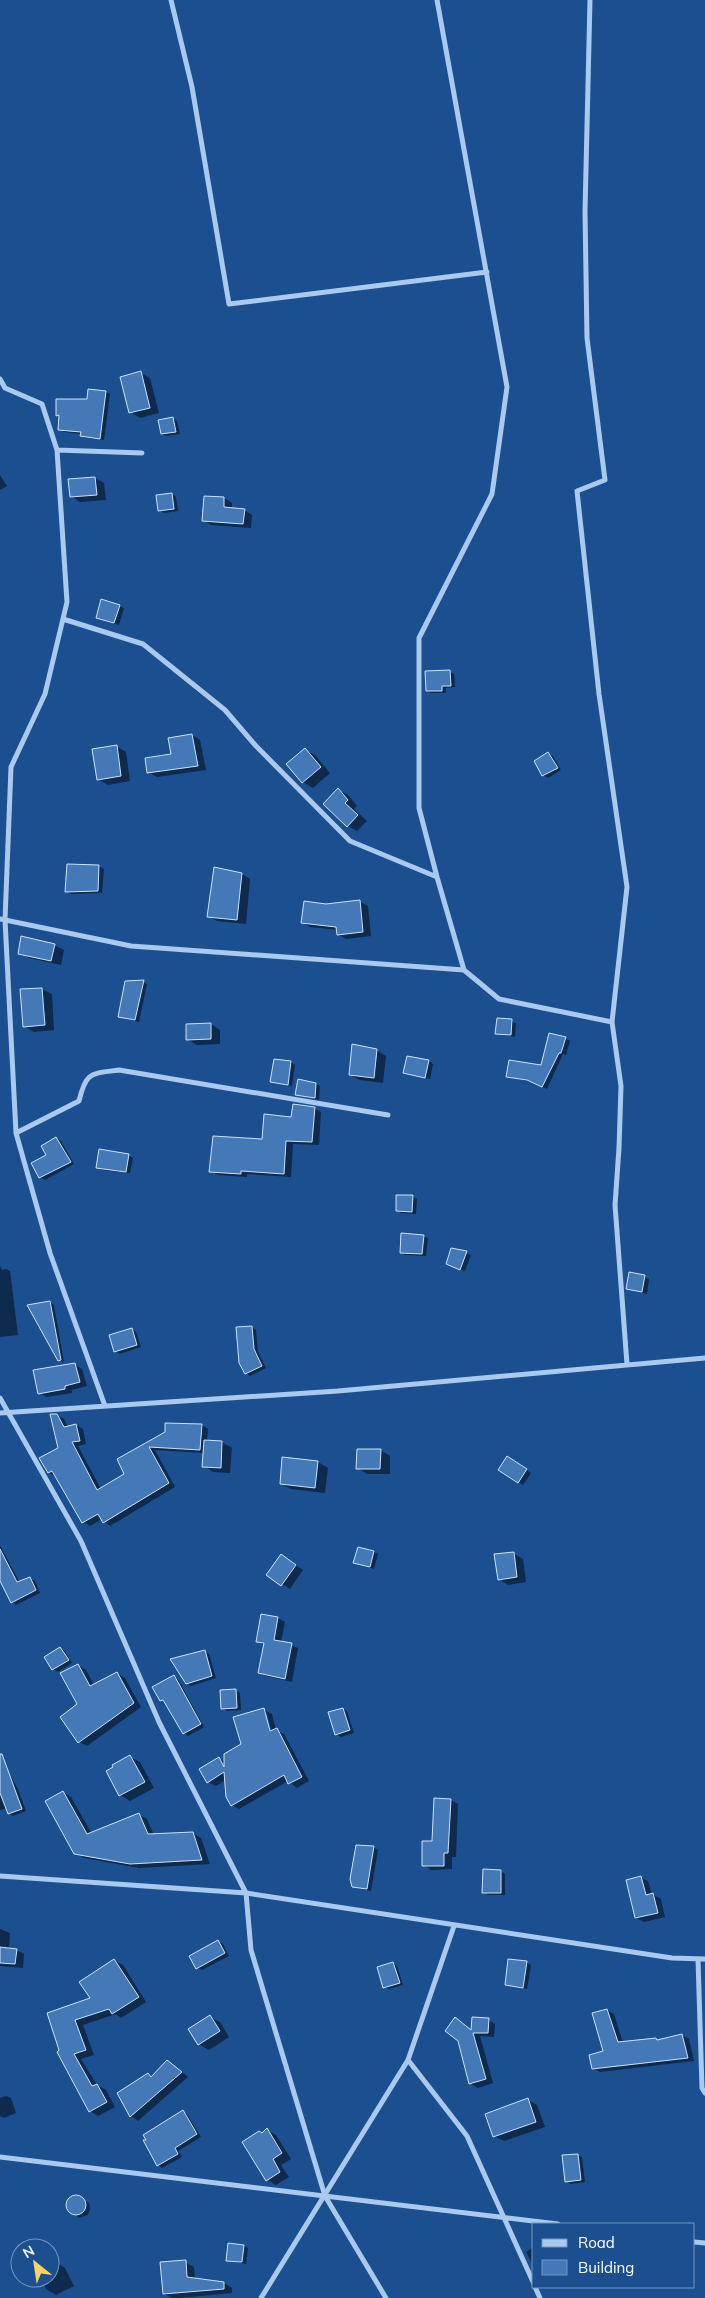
<svg xmlns="http://www.w3.org/2000/svg" width="705" height="2298" font-family="Mulish,sans-serif">
<rect width="100%" height="100%" fill="#1b4f8f"/>
<path fill="#0007" fill-rule="evenodd" d="M141,373L150,378L159,413L140,418L130,412Z
M106,392L110,394L104,440L86,438L82,436V434L64,432L59,429L60,416L58,415Z
M173,418L177,421L180,434L166,436L162,434Z
M0,475L7,486L0,490Z
M95,478L104,483L106,500L80,502L71,496Z
M172,494L176,497L178,511L164,513L159,510Z
M205,497L224,498L232,503V509L244,510L252,515L251,528L211,525L203,520Z
M119,606L124,608L119,625L97,617Z
M450,672L454,674L455,687L446,688V693H431L427,691Z
M192,735L200,740L206,770L157,777L148,772L173,755Z
M116,746L126,752L130,781L108,785L98,779Z
M305,750L315,755L330,773L313,788L303,782L288,764Z
M548,753L553,756L561,770L548,778L543,775Z
M338,790L348,795L357,806L354,809L367,821L357,831L348,826Z
M68,865L99,866L104,869L102,893L71,894L67,891Z
M242,874L250,879L246,924L217,921L208,916Z
M360,902L368,906L371,936L346,939L338,934V930L310,927L302,922L326,905Z
M54,945L64,950L61,965L29,958L19,953Z
M143,982L147,984L139,1022L120,1017Z
M42,989L52,994L54,1030L34,1032L24,1026Z
M498,1019L516,1023L515,1037L497,1033Z
M211,1024L220,1030V1044L197,1045L187,1039Z
M565,1038L570,1041L566,1055L563,1054L547,1089L533,1082L507,1077L542,1066Z
M376,1050L386,1056L383,1083L360,1080L350,1075Z
M429,1061L433,1064L430,1079L405,1073Z
M291,1062L295,1065L292,1086L272,1081Z
M316,1084L320,1086L319,1100L296,1094Z
M314,1108L321,1112L319,1145L293,1144L291,1177L247,1174V1177L218,1175L211,1171L263,1140L292,1118Z
M56,1138L61,1141L74,1164L45,1180L40,1177Z
M128,1155L133,1158L130,1173L102,1170L98,1167Z
M413,1197L417,1199L416,1214L401,1213L397,1210Z
M423,1236L428,1238L426,1256L405,1255L401,1252Z
M452,1249L471,1255L465,1271L447,1264Z
M0,1266L2,1270L6,1269L10,1271L18,1335L0,1337Z
M630,1273L649,1279L647,1294L627,1288Z
M50,1302L54,1305L64,1362L59,1360Z
M252,1327L256,1330L258,1352L266,1368L250,1376L246,1373Z
M132,1329L136,1332L141,1347L120,1354L115,1351Z
M74,1364L82,1369L87,1386L72,1390V1393L47,1397L39,1393Z
M57,1415L64,1419L68,1427L76,1425L83,1429L86,1444L78,1446L101,1489L126,1475L118,1460L202,1425L208,1429L207,1442H222L232,1448L230,1473L213,1472L204,1466L205,1453L155,1450L175,1487L110,1526L102,1519L90,1526L83,1522L55,1476L49,1473L59,1449Z
M381,1450L390,1456V1474H367L358,1468Z
M507,1457L531,1473L523,1485L518,1482Z
M284,1459L318,1462L328,1468L325,1493L291,1489L281,1484Z
M0,1545L20,1583L30,1578L35,1581L40,1593L16,1605L12,1602L0,1581Z
M374,1552L378,1554L374,1569L355,1562Z
M513,1553L523,1559L526,1582L508,1585L499,1579Z
M289,1560L303,1570L290,1589L268,1575Z
M262,1615L278,1618L285,1622L281,1642L298,1648L292,1682L266,1676L259,1672L264,1645L257,1641Z
M60,1648L65,1651L72,1663L58,1672L53,1669Z
M204,1651L209,1654L216,1678L191,1686L186,1683Z
M78,1665L86,1670L94,1685L117,1673L125,1678L141,1707L87,1746L79,1742Z
M174,1676L178,1679L204,1727L188,1736L184,1733L166,1703L161,1700Z
M235,1690L240,1693L241,1710L227,1711L222,1708Z
M343,1709L347,1711L354,1733L341,1737L336,1734Z
M264,1710L272,1714L276,1730L284,1734L309,1781L297,1788L288,1781L239,1809L232,1805L226,1780L216,1786L208,1782L219,1758L225,1762L242,1745ZM265,1714H267L273,1737L271,1738Z
M130,1757L140,1762L154,1788L130,1801L120,1795Z
M5,1771L9,1773L18,1789L26,1811L13,1816L9,1813L7,1808L0,1810V1773Z
M63,1792L71,1797L92,1834L139,1815L147,1819L154,1835L193,1833L201,1838L210,1864L139,1868L84,1858L75,1853Z
M451,1800L458,1804L456,1857H452V1869L431,1870L424,1865Z
M373,1847L378,1850L371,1891L358,1888L354,1886Z
M501,1871L505,1874V1895H488L484,1892Z
M640,1877L648,1881L652,1894L661,1899L665,1917L644,1922L636,1918Z
M0,1929L10,1933L9,1949L16,1950L24,1954L23,1968L0,1966Z
M218,1941L223,1944L229,1956L202,1970L197,1968Z
M114,1960L123,1965L146,2002L121,2018L116,2014L83,2025L94,2055L81,2059L97,2085L106,2090L115,2107L98,2116L90,2111L61,2051L48,2014L92,1999Z
M393,1963L397,1966L403,1985L389,1989L384,1987Z
M527,1963L531,1965L527,1989L506,1985Z
M607,2010L614,2014L623,2043L656,2039L659,2041L682,2035L689,2039L694,2061L600,2072L593,2068L604,2052Z
M210,2017L220,2022L229,2037L209,2050L199,2044L190,2030Z
M488,2020L495,2024L494,2037L480,2036L493,2083L478,2088L471,2084L459,2040L462,2023L472,2031Z
M174,2066L188,2077L138,2121L131,2116L119,2093L148,2074L153,2077Z
M6,2096L11,2098L16,2113L4,2118L0,2116V2098Z
M528,2100L537,2105L545,2127L504,2141L494,2136Z
M183,2112L187,2114L201,2137L178,2151L182,2157L162,2168L158,2165Z
M267,2130L276,2135L291,2159L281,2165L289,2177L276,2185L267,2180L262,2134Z
M578,2155L582,2157L585,2182L571,2184L566,2181Z
M76,2196L89,2203L90,2209L88,2215L79,2218L68,2208L70,2199Z
M244,2246L248,2248L246,2264L228,2260Z
M534,2247V2267L526,2252Z
M56,2262L65,2268L74,2286L56,2295L46,2289L41,2278H50V2265Z
M185,2262L194,2267L195,2280L224,2283L232,2288V2293L180,2298H172L164,2294Z"/>
<path fill="#4478b7" stroke="#cfe3fa" d="M141,371L150,408L129,413L120,377Z
M88,389L106,391L100,439L80,436L81,432L58,430L59,415L56,416V399H87Z
M173,417L176,432L161,434L158,420Z
M95,477L97,495L70,497L68,479Z
M172,493L174,509L158,511L156,495Z
M204,496L224,497V507L245,509L243,524L202,521Z
M101,599L120,605L114,623L96,618Z
M450,670L451,686H442V691H426L425,671Z
M192,734L198,766L147,773L145,758L171,754L168,738Z
M117,745L121,776L97,780L92,749Z
M305,748L321,767L302,783L286,764Z
M548,752L558,768L542,776L534,761Z
M338,788L348,800L345,803L358,815L347,827L323,804Z
M67,864L99,865L98,891L65,892Z
M214,867L242,873L237,920L207,917Z
M360,900L363,932L337,935L336,927L301,923L304,901L326,904Z
M21,936L55,944L51,961L18,954Z
M144,980L135,1020L118,1017L125,981Z
M42,988L45,1025L23,1027L20,989Z
M497,1018L512,1019L511,1035L495,1034Z
M211,1023V1039L186,1040V1024Z
M549,1033L566,1037L561,1053H559L542,1087L527,1080L506,1077L509,1060L541,1065Z
M352,1044L377,1049L374,1078L349,1075Z
M407,1056L429,1060L425,1078L403,1073Z
M274,1059L291,1061L288,1085L270,1082Z
M298,1079L316,1083L315,1098L295,1095Z
M293,1104L315,1107L312,1142L286,1141L284,1174L241,1171V1174L209,1172L213,1136L262,1139L264,1114L291,1117Z
M56,1137L71,1162L39,1178L31,1163L46,1155L41,1146Z
M99,1149L129,1154L126,1172L96,1168Z
M396,1195H413L412,1212L396,1211Z
M401,1233L424,1235L422,1254L400,1253Z
M451,1248L467,1251L460,1270L446,1264Z
M629,1272L645,1275L642,1292L626,1289Z
M50,1301L61,1360L58,1361L27,1305Z
M252,1326L254,1349L262,1366L245,1374L239,1363L236,1327Z
M132,1328L137,1345L114,1352L109,1335Z
M75,1363L80,1382L65,1386V1389L38,1394L33,1370Z
M50,1414H57L64,1427L76,1424L80,1441L72,1442L97,1490L124,1474L117,1459L165,1432V1423L202,1424L200,1450L149,1447L169,1483L103,1523L98,1514L82,1523L52,1471L48,1473L39,1458L58,1448Z
M204,1440L222,1441L221,1468L202,1467Z
M357,1449H381L380,1469H356Z
M507,1456L527,1469L518,1483L498,1470Z
M282,1457L318,1461L315,1488L280,1484Z
M358,1547L374,1551L370,1567L353,1563Z
M0,1549L17,1582L30,1577L36,1590L11,1603L0,1581Z
M514,1552L517,1577L498,1580L494,1554Z
M281,1554L296,1565L281,1586L266,1575Z
M261,1614L278,1617L274,1640L292,1643L285,1679L258,1673L264,1643L256,1642Z
M60,1647L69,1660L52,1670L44,1657Z
M205,1650L212,1676L186,1684L170,1659Z
M78,1664L90,1686L117,1672L134,1703L78,1743L60,1717L77,1704L60,1673Z
M174,1675L201,1724L183,1734L163,1700L160,1701L152,1687Z
M236,1689L237,1708L221,1709L220,1690Z
M264,1708L270,1731L277,1728L302,1777L288,1784L284,1775L231,1806L226,1797L224,1772L207,1783L199,1769L219,1757L224,1767V1754L241,1744L233,1717Z
M343,1708L350,1730L335,1735L328,1712Z
M0,1754H2L22,1809L8,1814L0,1793Z
M130,1755L145,1782L119,1796L106,1771L113,1767L112,1765Z
M63,1791L87,1834L139,1813L148,1834L193,1832L202,1860L130,1864L74,1854L45,1801Z
M434,1798L451,1799L448,1853H444V1866H422V1841H432Z
M356,1845L374,1846L367,1889L352,1887L350,1879Z
M483,1869L501,1870V1893H482Z
M641,1876L646,1895L653,1893L658,1913L635,1918L626,1880Z
M218,1940L225,1953L196,1969L189,1956Z
M0,1947L17,1949L15,1964L0,1963Z
M114,1959L139,1997L112,2014L109,2009L75,2020L86,2050L74,2054L92,2086L97,2084L107,2102L89,2112L57,2052L59,2050L47,2013L90,1998L79,1982Z
M508,1959L527,1961L523,1988L505,1985Z
M393,1962L400,1983L383,1988L377,1967Z
M607,2009L618,2042L656,2038L657,2040L682,2034L688,2058L592,2069L589,2055L603,2051L592,2013Z
M210,2015L220,2031L198,2045L188,2029Z
M455,2017L471,2030L472,2017L489,2018L488,2033H473L486,2079L469,2084L458,2041L445,2031Z
M167,2060L182,2072L130,2117L117,2093L148,2073L151,2077Z
M528,2098L536,2122L493,2137L485,2114Z
M183,2110L197,2134L175,2148L178,2154L157,2166L143,2140H146L143,2135Z
M267,2128L282,2153L273,2159L280,2172L266,2181L242,2142L259,2131L262,2133Z
M578,2154L581,2180L565,2182L562,2155Z
M66 2205a10 10 0 1 1 20 0a10 10 0 1 1-20 0Z
M228,2243L244,2245L242,2262L226,2261Z
M186,2260L187,2277L224,2282V2289L163,2294L160,2262Z"/>
<g fill="none" stroke-linecap="round" stroke-linejoin="round">
<path stroke="#a9c9ee" stroke-width="5" d="M171,0L192,87L229,304L487,272
M590,0L585,211L587,338L605,480L577,491L599,694L627,887L612,1022L621,1086L619,1148L615,1205L627,1364
M0,379L5,388L42,404L57,450L142,453
M57,450L67,602L45,694L11,767L5,920L16,1133L50,1253L105,1406
M63,619L143,644L225,710L256,746L350,841L437,877L464,970L499,999L612,1022
M437,877L419,808V638L492,494L507,387L437,0
M0,919L131,946L464,970
M16,1133L79,1101C86,1071 91,1074 119,1070L388,1115
M0,1398L81,1541L159,1722L246,1893L251,1950L325,2196L386,2298
M0,1413L338,1391L705,1358
M0,1876L246,1893L672,1958L705,1959
M698,1959L702,2088L705,2093
M408,2060L467,2136L534,2284
M0,2157L558,2224
M694,2242L705,2243
M535,2287L540,2298
M261,2298L408,2060L454,1926"/>
</g>
<rect x="532" y="2223" width="162" height="65" fill="#1b4f8f" stroke="#7695bc"/>
<rect x="542" y="2239" width="25" height="8" fill="#a9c9ee" stroke="#7695bc"/>
<text x="578" y="2248" font-size="15" fill="#ffffff">Road</text>
<rect x="542" y="2260" width="25" height="15" fill="#4478b7" stroke="#7695bc"/>
<text x="578" y="2273" font-size="15" fill="#ffffff">Building</text>
<g transform="translate(35 2263) rotate(330)"><circle r="24" fill="#1b4f8f" stroke="#7695bc"/>
<path d="M0-4L9 19L0 12L-9 19Z" fill="#ffd166"/>
<text y="-8" font-size="14" font-weight="bold" text-anchor="middle" fill="#ffffff">N</text>
</g>
</svg>
